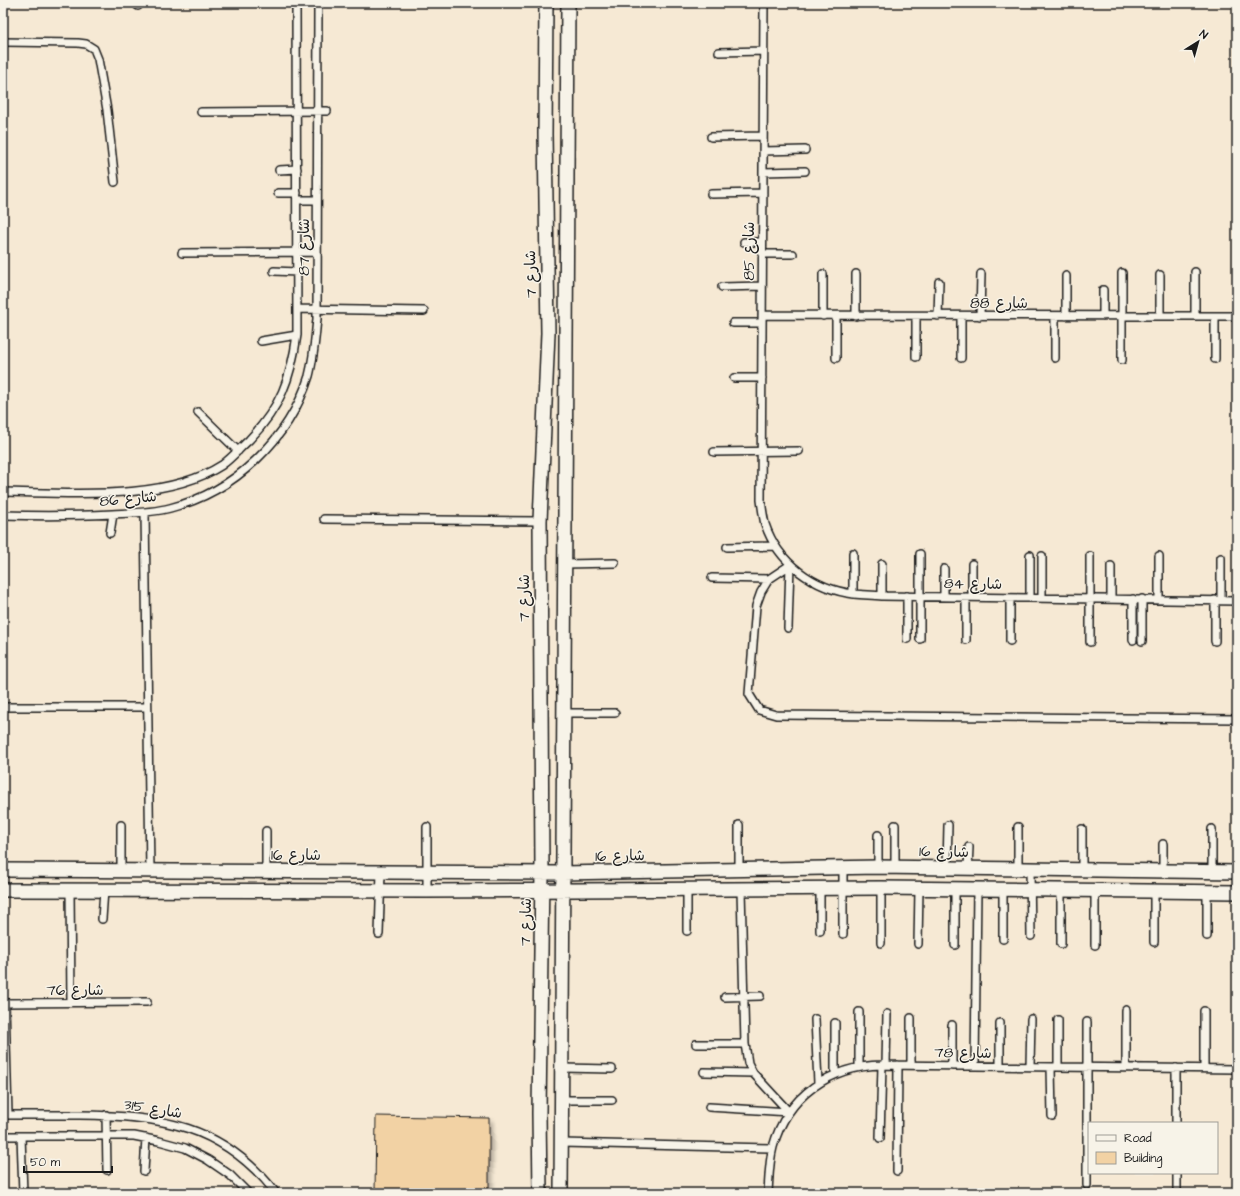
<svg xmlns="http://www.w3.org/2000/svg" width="1240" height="1196" font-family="'Architects Daughter','Playpen Sans Arabic',sans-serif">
<defs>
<filter id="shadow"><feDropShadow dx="3.5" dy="3.5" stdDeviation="2" flood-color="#0004"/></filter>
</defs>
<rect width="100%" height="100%" fill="#f7f3e8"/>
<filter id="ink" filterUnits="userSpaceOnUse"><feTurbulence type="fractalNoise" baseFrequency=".025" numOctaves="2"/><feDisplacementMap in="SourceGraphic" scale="8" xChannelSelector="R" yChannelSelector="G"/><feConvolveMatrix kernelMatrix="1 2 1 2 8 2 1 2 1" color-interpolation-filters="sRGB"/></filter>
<g filter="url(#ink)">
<path fill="#f6e9d4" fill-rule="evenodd" d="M3,3H1237V1193H3ZM1089,1123H1217V1173H1089Z"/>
<path fill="#f2d2a4" stroke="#1c1c1c" filter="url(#shadow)" d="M376,1116L489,1118V1193H375Z"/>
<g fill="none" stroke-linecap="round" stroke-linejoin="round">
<g stroke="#1c1c1c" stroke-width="10">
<path id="lane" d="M764,3L761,500C762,507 763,516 765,524C778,563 814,589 854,594C863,595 873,595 882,596L1237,601
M138,6V3
M3,42L78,43L86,44L94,49L98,59L107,110L115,182
M719,52L764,51
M201,112L327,111
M711,137L763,136
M763,151L805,150
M279,170L297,169
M763,172L805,171
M278,193H297
M711,194L763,193
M297,200H317
M744,242H762
M182,253L317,252
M762,254H793
M274,271L297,272
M1066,276V316
M722,287L762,286
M1103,290V316
M297,309L424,311
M762,315L1237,316
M823,316V274
M856,316V274
M938,316L939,282
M980,316L981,274
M1160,316V275
M1195,316V272
M733,323H762
M261,341L297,335
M916,357V316
M836,358V316
M961,358V316
M1055,358V316
M1215,359V317
M1122,360V273
M734,378H762
M198,412L238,451
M714,452L799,451
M3,492C69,493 165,502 222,465C232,458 240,448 249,440C280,408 291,379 297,335L296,3
M145,513L150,871
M3,515C39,516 76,516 112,514C131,513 151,513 170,508C234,492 289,440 309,376C314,357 315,338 317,319L318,3
M324,519L540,521
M110,533L113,514
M727,547L775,546
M1042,556V598
M565,564L615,563
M790,565L769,579L761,592L756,606L749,694L759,710L776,715L1237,719
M712,578L769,579
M853,594V553
M882,596V564
M907,596V639
M944,597V569
M972,597V564
M1030,598V555
M1111,599V566
M1159,599V556
M1221,600V558
M788,628L790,565
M920,639V554
M966,640V597
M1133,640V599
M1010,641V598
M1142,641V599
M1215,641V600
M1090,642V556
M3,707H147
M564,713H615
M121,825V871
M266,831V871
M878,867V835
M895,868V825
M947,868L948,825
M968,869L969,847
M739,870V825
M1018,870V827
M1030,870L1031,936
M1082,870V829
M1163,871V844
M1212,872V829
M70,890L71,1003
M741,890L745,1044L748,1063L753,1073L789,1112
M427,891V827
M102,919L104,890
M687,931V890
M820,931V888
M379,934L381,872
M843,934V868
M1207,936V892
M1003,939V889
M1154,942V891
M881,943V888
M918,944L919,889
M1061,944V890
M955,945V889
M1095,945V890
M725,997L760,996
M3,1003L147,1002
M5,1003L8,1115
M911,1018V1065
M815,1019L818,1083
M1087,1022V1185
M696,1044H745
M886,1065L887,1014
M952,1066V1025
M975,1066L977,889
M1000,1066V1023
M1030,1066L1031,1019
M859,1067V1012
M1051,1067L1052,1116
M1058,1067V1020
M1126,1067V1010
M562,1068L612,1069
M1176,1068V1123
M1204,1068V1011
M704,1072L753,1073
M835,1074V1023
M562,1100H612
M709,1107L789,1112
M3,1115C28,1115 54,1115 79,1115C161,1116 222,1124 276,1193
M106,1115L107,1170
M3,1136H134L159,1141L185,1148L208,1160L230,1175L248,1193
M21,1136L23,1193
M880,1138L882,1065
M562,1143L772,1148
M144,1171L146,1138
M897,1171L898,1065
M1177,1173V1193
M768,1193C769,1178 769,1162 773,1147C787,1096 830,1066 882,1065L1237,1069"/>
</g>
<g stroke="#1c1c1c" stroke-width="16">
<path id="street" d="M3,870L563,873L878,867L1237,872
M3,890L427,891L881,888L1237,892
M540,1193L539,1113L542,872L540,521L548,333L545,134L546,3
M561,1193L568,3"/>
</g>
<use href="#lane" stroke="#f7f3e8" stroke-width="7"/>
<use href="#street" stroke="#f7f3e8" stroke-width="13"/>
</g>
</g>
<g text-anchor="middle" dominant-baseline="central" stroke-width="3" stroke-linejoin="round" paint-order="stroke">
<g font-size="15" fill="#1c1c1c" stroke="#f7f3e8">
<text transform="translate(304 247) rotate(-90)">شارع 87</text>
<text transform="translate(749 251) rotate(-90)">شارع 85</text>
<text transform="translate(531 274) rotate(-91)">شارع 7</text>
<text x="999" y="303">شارع 88</text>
<text transform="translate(128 499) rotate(-5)">شارع 86</text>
<text transform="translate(973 584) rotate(1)">شارع 84</text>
<text transform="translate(524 598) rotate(-90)">شارع 7</text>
<text transform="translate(944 852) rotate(1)">شارع 16</text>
<text x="296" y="855">شارع 16</text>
<text transform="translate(620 856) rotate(-1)">شارع 16</text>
<text transform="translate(526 922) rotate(-89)">شارع 7</text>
<text x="75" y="990">شارع 76</text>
<text transform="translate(963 1053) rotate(1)">شارع 78</text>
<text transform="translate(153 1109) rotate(9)">شارع 315</text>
</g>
</g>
<rect width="1240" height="1196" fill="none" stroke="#f7f3e8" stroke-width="16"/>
<rect x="8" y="8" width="1224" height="1180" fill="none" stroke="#1c1c1c" stroke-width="1.5" filter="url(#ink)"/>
<rect x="1088" y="1122" width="130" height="52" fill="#f7f3e8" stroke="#9f9d96"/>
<rect x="1096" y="1135" width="20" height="6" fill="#f7f3e8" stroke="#9f9d96"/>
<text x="1124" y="1142" font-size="12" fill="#1c1c1c">Road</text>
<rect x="1096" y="1152" width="20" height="12" fill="#f2d2a4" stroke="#9f9d96"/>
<text x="1124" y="1162" font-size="12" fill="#1c1c1c">Building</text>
<g transform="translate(1198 42) rotate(37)" stroke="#f7f3e8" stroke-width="3" paint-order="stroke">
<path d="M0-3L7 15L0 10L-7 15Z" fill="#1c1c1c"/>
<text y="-6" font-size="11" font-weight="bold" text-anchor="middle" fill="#1c1c1c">N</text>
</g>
<path d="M24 1166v6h88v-6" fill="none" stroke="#1c1c1c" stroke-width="2"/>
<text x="30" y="1166" font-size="12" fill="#1c1c1c" stroke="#f7f3e8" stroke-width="3" paint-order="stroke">50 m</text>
</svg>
